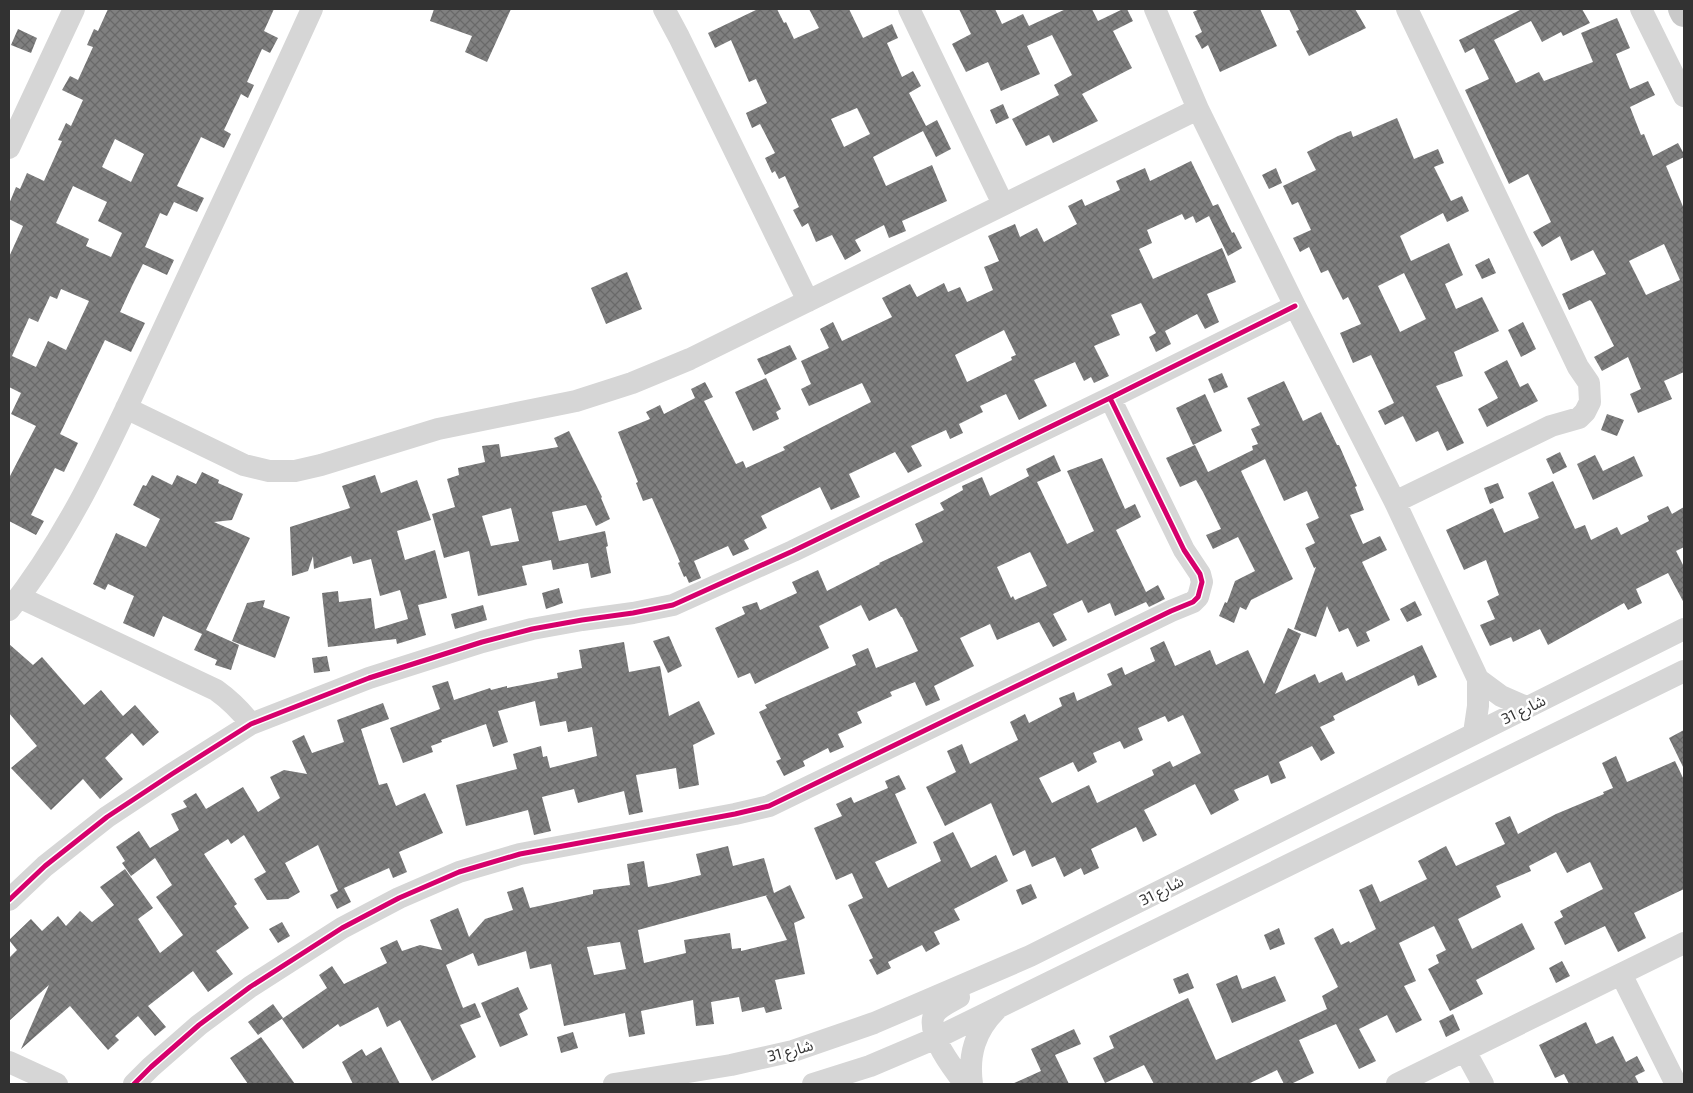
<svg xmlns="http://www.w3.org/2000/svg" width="1693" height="1093" font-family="'Exo 2','Noto Sans Arabic',sans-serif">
<defs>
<pattern id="building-cross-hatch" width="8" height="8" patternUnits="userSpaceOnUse" patternTransform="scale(1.25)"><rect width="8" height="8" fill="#808080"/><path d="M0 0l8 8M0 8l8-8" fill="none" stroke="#696969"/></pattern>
</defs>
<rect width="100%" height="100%" fill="#fff"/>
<path fill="url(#building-cross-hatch)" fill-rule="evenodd" d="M108,9H274L264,31L278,38L270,53L262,49L247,82L254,85L248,98L241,94L224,130L231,134L224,148L201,137L177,186L204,198L197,212L174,202L167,216L160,213L145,247L174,260L167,275L143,264L132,286L120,312L145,323L131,352L105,340L60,434L78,443L64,472L55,468L31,515L44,521L36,535L9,521V478L36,426L11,414L21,393L9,387V257L23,226L9,219V204L16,187L20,189L27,173L44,181L62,141L58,140L66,123L71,126L83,100L62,90L70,76L78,80L93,47L87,45L94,29L98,31ZM115,139L144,154L131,182L102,167ZM73,186L107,202L98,221L122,233L111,257L86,246L89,239L56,223ZM61,289L89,301L66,350L48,341L36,367L12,356L29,318L38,322L50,296L57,299Z
M434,9H511L487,62L465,52L472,36L430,21Z
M758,9H777L784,23L786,22L794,39L819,28L809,9H849L863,38L892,24L898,38L887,43L902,77L913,71L921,86L909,93L926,126L937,120L951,149L936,157L923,131L873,157L886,186L932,165L947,201L902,221L906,231L889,238L884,225L855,240L861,251L845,260L832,235L816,242L808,223L802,227L793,210L799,207L785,176L779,179L775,171L772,173L765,158L775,153L760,124L752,128L746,113L767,103L756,79L749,82L731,40L715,48L708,33ZM857,108L870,134L844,147L831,119Z
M959,9H995L1002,24L1023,14L1029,26L1066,9H1092L1098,21L1123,9H1127L1133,21L1113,31L1132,68L1082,94L1098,121L1053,143L1049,135L1026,146L1012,119L1059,95L1054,85L1072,75L1052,35L1027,46L1040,74L1001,91L988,62L966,72L952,44L971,34Z
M1200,9H1260L1277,46L1220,72L1208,45L1202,49L1195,36L1202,32L1193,12Z
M1289,9H1355L1366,28L1309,56L1296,31L1299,30Z
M1522,9H1582L1590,23L1563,36L1561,32L1542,42L1531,21L1494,40L1516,83L1539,72L1544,81L1593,62L1581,33L1617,18L1630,48L1616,54L1630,89L1648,81L1655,95L1630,107L1641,135L1644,134L1653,156L1678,143L1684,154V157L1666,166L1684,209V372L1664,381L1672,399L1638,413L1630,394L1641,389L1628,357L1602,371L1594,357L1614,346L1592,302L1590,300L1569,310L1562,294L1606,274L1593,250L1571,261L1560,236L1542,247L1533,232L1551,222L1528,174L1509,184L1465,90L1489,79L1474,48L1465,53L1459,40ZM1664,244L1680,280L1646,295L1629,261Z
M18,29L37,38L31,53L11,45Z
M1003,104L1009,118L996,124L990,110Z
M1397,118L1414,159L1438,149L1444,163L1434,167L1451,201L1462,196L1469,211L1447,222L1443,213L1400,236L1411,261L1449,243L1463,275L1445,284L1456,309L1482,297L1499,331L1454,352L1463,376L1436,386L1464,443L1447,451L1438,431L1416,442L1403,416L1385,425L1378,411L1394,403L1371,355L1353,363L1340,333L1361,324L1348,297L1343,300L1328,270L1321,273L1309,247L1300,252L1293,238L1311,230L1298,202L1292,205L1283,186L1316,170L1307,152L1338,136L1351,131L1353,137ZM1404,273L1426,319L1400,332L1378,286Z
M1191,161L1213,206L1218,204L1232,233L1234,232L1242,248L1228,256L1209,216L1196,223L1193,216L1185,220L1182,214L1147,230L1152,243L1139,249L1153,279L1222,248L1236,282L1207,294L1219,322L1205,329L1197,314L1165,331L1171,344L1156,352L1149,337L1156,333L1141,303L1111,315L1120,335L1094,346L1109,376L1094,383L1091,377L1084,381L1075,362L1034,380L1047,406L1019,420L1006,394L980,406L983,412L959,424L963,433L950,439L946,430L911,446L922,466L908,473L895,452L849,474L860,497L831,510L820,487L761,516L767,528L744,540L749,549L733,556L728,546L694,561L701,578L689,583L686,576L684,577L678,563L680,562L652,498L643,501L636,483L638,482L618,432L650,419L646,412L660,405L664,414L695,398L691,389L705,382L713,397L704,401L736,464L743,461L746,468L785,450L783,447L871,402L862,383L809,406L801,389L811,384L801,361L829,348L820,329L833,322L842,341L892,317L882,298L910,284L917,297L944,283L948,292L960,287L967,302L993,290L984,267L999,261L988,236L1015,224L1020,237L1037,228L1044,242L1077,224L1068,206L1082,199L1085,206L1120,190L1116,181L1145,168L1150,181ZM1004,330L1016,355L1011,357L1012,360L967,382L955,355Z
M1276,168L1282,183L1269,189L1262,175Z
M1489,258L1496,273L1482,279L1475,265Z
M627,272L642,309L606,324L591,288Z
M1523,322L1536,349L1521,357L1508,330Z
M790,345L797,359L765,375L757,359Z
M1507,360L1520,387L1528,383L1538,401L1487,427L1478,409L1498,398L1484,372Z
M1222,373L1228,387L1214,393L1208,379Z
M766,378L781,409L776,412L779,419L753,431L735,392Z
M1284,381L1303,421L1321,412L1337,445H1339L1357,486L1355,487L1364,510L1350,515L1363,544L1380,536L1387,550L1362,562L1390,620L1366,632L1370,641L1357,647L1348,628L1339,632L1327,606L1316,637L1294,629L1316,567L1314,568L1305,548L1315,543L1306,524L1319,518L1307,491L1284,501L1265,459L1241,471L1293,579L1251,600L1246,610L1240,607L1234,623L1219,616L1225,602L1227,603L1235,581L1255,571L1238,537L1213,549L1206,535L1221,529L1203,492L1196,480L1180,487L1166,458L1195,445L1208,472L1253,450L1252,446L1258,444L1251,429L1260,425L1247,398Z
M1205,394L1222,431L1193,445L1176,408Z
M1607,414L1624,420L1617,436L1601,430Z
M569,431L602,497L601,498L610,519L596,526L586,505L552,512L559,541L605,531L608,546L606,547L611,573L591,578L588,563L553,570L551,560L522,566L527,585L478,596L469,551L444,558L432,514L455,507L447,479L459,475L458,468L485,462L482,446L499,444L501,457L558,447L554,438ZM511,508L519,541L491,546L482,516Z
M1560,452L1567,467L1553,474L1546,459Z
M1054,455L1061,471L1037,482L1067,544L1094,531L1067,471L1102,458L1125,509L1135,504L1141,517L1116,530L1146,592L1158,585L1165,599L1149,607L1146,602L1115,616L1110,603L1088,613L1082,600L1053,614L1067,640L1053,647L1039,622L997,640L990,624L960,638L974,666L934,686L940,700L926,706L915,682L890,692L892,696L857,712L862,723L838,734L844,747L830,753L828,748L803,761L805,766L784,776L776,761L781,759L759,712L767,708L765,705L856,665L852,655L868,648L876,668L918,651L902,617H901L896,608L869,621L861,605L819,626L829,648L755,684L750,673L738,678L715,628L745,614L742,607L757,602L760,610L797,593L792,582L818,570L827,591L880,564L879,563L909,549L923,542L915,524L944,510L940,503L963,490L962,486L982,477L990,496L1029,476L1026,469ZM1030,552L1047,586L1015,600L1013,596L1011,598L997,567Z
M1595,455L1603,471L1634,456L1643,476L1593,500L1577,464Z
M202,472L219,480L218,483L243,494L232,520L214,522L250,538L206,630L239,645L231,670L215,665L217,660L194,650L202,634L163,616L154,637L123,623L134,596L108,584L105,590L93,584L116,533L146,547L160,519L133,505L143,485L146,486L152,475L172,485L177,475L196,484Z
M375,475L381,493L417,480L431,520L397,531L405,560L435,550L447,598L418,605L426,635L397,644L396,639L328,647L322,593L338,591L339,602L371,598L375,629L408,619L400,590L380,596L371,559L353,564L351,556L314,569L313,556L308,571L292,576L290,527L350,508L342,486Z
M1553,481L1575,529L1585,525L1591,540L1617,527L1621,535L1649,521L1647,516L1668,506L1672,514L1684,507V547L1676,551L1684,567V603L1668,573L1636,589L1642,603L1628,610L1624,603L1548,645L1540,629L1513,642L1511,637L1490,646L1480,625L1495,619L1487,601L1499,595L1486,560L1464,570L1446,530L1493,508L1504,533L1539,518L1528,493Z
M1498,483L1504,498L1490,504L1484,488Z
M559,588L563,603L546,609L542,593Z
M265,600L263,607L290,617L275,658L232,641L247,603Z
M1415,601L1422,615L1407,622L1400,609Z
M483,605L487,620L455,629L451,614Z
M1288,628L1301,634L1275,694L1315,674L1319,683L1342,672L1346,681L1422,645L1437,677L1418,686L1414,675L1333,716L1335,720L1320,727L1335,753L1321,761L1312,746L1279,762L1286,778L1271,784L1268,775L1234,790L1239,800L1211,815L1195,784L1144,810L1157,835L1143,842L1136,827L1091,849L1099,868L1084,875L1081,868L1064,877L1055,857L1032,867L1025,850L1013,856L991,803L945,826L926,787L956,772L947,751L962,744L970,764L1018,740L1010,722L1025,714L1029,723L1062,706L1059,698L1074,692L1077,701L1112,685L1107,674L1122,667L1125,675L1155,661L1150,648L1164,641L1175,666L1210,650L1216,665L1248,650L1264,684ZM1183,715L1201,753L1173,767L1170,761L1152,770L1154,775L1097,803L1089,785L1052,803L1039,778L1073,762L1078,772L1097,762L1093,753L1120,741L1124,749L1143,740L1138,728L1165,716L1168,722Z
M669,636L682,666L668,673L653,641Z
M624,642L629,672L660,666L669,716L699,701L715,734L693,745L699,785L679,789L676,768L636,775L643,812L629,815L624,791L578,803L574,789L542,797L551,831L534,835L528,810L466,826L456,785L517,769L513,754L541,746L543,757L547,756L550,768L597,756L592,727L568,732L566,721L540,726L535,701L498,711L508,742L493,747L486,724L441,740L442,742L431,746L433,752L403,763L390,728L440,709L432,686L448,681L454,700L490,688L491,690L507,686V688L558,678L557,673L582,668L579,650Z
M9,644L33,665L42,657L84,705L101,690L123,716L135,705L159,732L143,746L132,733L105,758L123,779L100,799L83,779L51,810L11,768L37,746L9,713Z
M327,656L330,671L314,673L312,658Z
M383,703L389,719L361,729L379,785L387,783L396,806L425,793L443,833L399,852L407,872L393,878L389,868L344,888L351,902L337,909L330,895L338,891L318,845L285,863L300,892L288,899L267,900L254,879L266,872L244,835L231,844L228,839L204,854L237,904L234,906L249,928L216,951L233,974L208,992L193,971L148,1006L166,1027L155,1036L138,1016L115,1036L119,1040L108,1050L70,1006L21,1049L49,985L9,1021V958L17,950L9,940L31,919L42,931L58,916L66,926L80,911L92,922L114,905L100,887L125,869L153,908L138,919L160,953L183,935L156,897L172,885L155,858L131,876L122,863L125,861L116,847L139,831L150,848L179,830L171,814L187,807L183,801L196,793L206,809L243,787L258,812L280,798L270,777L284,770L307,774L292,741L304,735L312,753L344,742L337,720Z
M1684,730V769L1669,738Z
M1616,756L1627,782L1675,761L1684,780V889L1634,913L1646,938L1618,952L1605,926L1565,945L1554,922L1563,917L1560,911L1603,889L1590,862L1567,873L1556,852L1529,866L1531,871L1496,886L1501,897L1458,919L1472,949L1522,923L1535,949L1476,980L1483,994L1450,1011L1428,969L1439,963L1436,955L1446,950L1434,926L1399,943L1416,981L1404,986L1422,1020L1396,1033L1387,1015L1359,1029L1376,1061L1359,1069L1336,1024L1299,1040L1314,1073L1291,1084H1284L1277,1070L1248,1084H1154L1144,1065L1105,1083L1093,1058L1114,1048L1109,1036L1188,998L1216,1060L1327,1009L1322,996L1338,987L1314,938L1333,928L1341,945L1349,941L1350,943L1376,929L1359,890L1372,884L1380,902L1427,879L1418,861L1446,846L1456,866L1505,844L1495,823L1510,816L1518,834L1556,814L1604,794L1603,792L1613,788L1602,763Z
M899,775L906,789L895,794L917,843L875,862L888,888L941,861L933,842L953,832L971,868L996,855L1008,881L954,909L960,920L934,932L940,944L926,952L922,945L888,962L891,968L877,975L869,960L873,958L848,905L863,898L852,873L836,880L814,828L842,816L836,804L851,797L854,803L888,788L885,781Z
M728,846L733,866L764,858L774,893L790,885L805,918L794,923L805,974L775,980L782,1009L766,1013L764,1007L742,1012L739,997L711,1002L714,1024L696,1026L693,1000L641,1011L645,1034L629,1037L625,1013L564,1026L551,964L530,969L526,951L478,966L473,953L446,965L463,1008L475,1003L481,1017L460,1025L476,1057L432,1081L400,1020L387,1027L378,1007L340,1027L338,1024L303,1049L282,1019L327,988L319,975L332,966L344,984L387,963L380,948L397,940L402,951L420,945L442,950L430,920L458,908L469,937L485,919L513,910L507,892L523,887L530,908L593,894V890L630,885L627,864L644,861L648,887L668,883L701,875L696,854ZM768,895L766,896L787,940L741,951V948L732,949L730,933L684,940L686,953L644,963L638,930ZM620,942L626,969L594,975L587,947Z
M1031,884L1037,898L1022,905L1016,890Z
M282,922L290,936L278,943L269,929Z
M1279,928L1285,944L1270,950L1264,935Z
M1562,961L1570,976L1556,983L1549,968Z
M1188,973L1194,988L1179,994L1173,979Z
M1237,975L1242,989L1275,976L1286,1001L1232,1023L1216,984Z
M518,987L528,1009L519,1014L528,1035L500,1047L481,1003Z
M273,1004L283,1018L258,1035L248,1022Z
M1453,1014L1460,1030L1446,1037L1439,1021Z
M1586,1022L1596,1044L1613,1036L1626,1062L1637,1056L1645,1071L1635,1076L1639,1084H1569L1564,1074L1555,1078L1539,1045Z
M1074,1029L1081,1044L1055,1055L1069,1084H1012L1041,1071L1031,1049Z
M573,1032L578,1048L561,1053L557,1037Z
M261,1037L295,1084H248L230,1058Z
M381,1047L400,1084H353L342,1062L362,1049L366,1056Z"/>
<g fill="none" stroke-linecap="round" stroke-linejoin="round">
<path stroke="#d6d6d6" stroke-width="22" d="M664,9L679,37L808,301
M909,9L1003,204
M1155,9L1198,109L1295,306L1395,502L1478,679L1501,696L1526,707
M1641,9L1684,96
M9,148L74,9
M126,408L244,465L269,471H295L321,465L438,429L576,401L632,383L690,359L1198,109
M1395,502L1551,426L1579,418L1585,412L1590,402L1589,383L1578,367L1407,9
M19,597L216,690C230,700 241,711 251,724
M9,610C75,527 117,427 162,332C212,224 263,117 312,9
M1474,733L1478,706V679
M9,900L45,866L107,817L172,774L251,724L369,678L482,642L532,629L582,620L633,613L673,605L793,551L1110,398L1295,306
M1621,974L1676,1084
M959,997C951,1002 938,1007 934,1015C926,1034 954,1070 965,1084
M1465,1051L1483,1084
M9,1062L57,1084
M134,1084L151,1067L199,1025L250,987L342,928L399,898L459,872L520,854L735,814L769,806L1171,611L1193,602L1198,597L1202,582L1200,574L1184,550L1110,398
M614,1084L731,1065L793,1051L874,1023L1030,956L1684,629
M813,1084L870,1066L936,1038L1684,671
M972,1084C968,1055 975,1031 996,1010
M1397,1084L1684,943"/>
<path stroke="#c9c9c9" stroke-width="28" d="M1682,9L1684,13"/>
<g stroke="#fff" stroke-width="8">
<path id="cycleway" d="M9,900L45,866L107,817L172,774L251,724L369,678L482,642L532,629L582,620L633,613L673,605L793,551L1110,398L1295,306
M134,1084L151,1067L199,1025L250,987L342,928L399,898L459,872L520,854L735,814L769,806L1171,611L1193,602L1198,597L1202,582L1200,574L1184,550L1110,398"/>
</g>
<use href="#cycleway" stroke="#d6006c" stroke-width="5"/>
</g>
<g text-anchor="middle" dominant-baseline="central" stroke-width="5" stroke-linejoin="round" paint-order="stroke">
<g font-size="15" fill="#323232" stroke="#fff">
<text transform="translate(1523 709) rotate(-26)">شارع 31</text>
<text transform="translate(1161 890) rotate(-27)">شارع 31</text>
<text transform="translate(790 1050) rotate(-15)">شارع 31</text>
</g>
</g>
<rect width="1693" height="1093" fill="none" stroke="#323232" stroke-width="20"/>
</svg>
